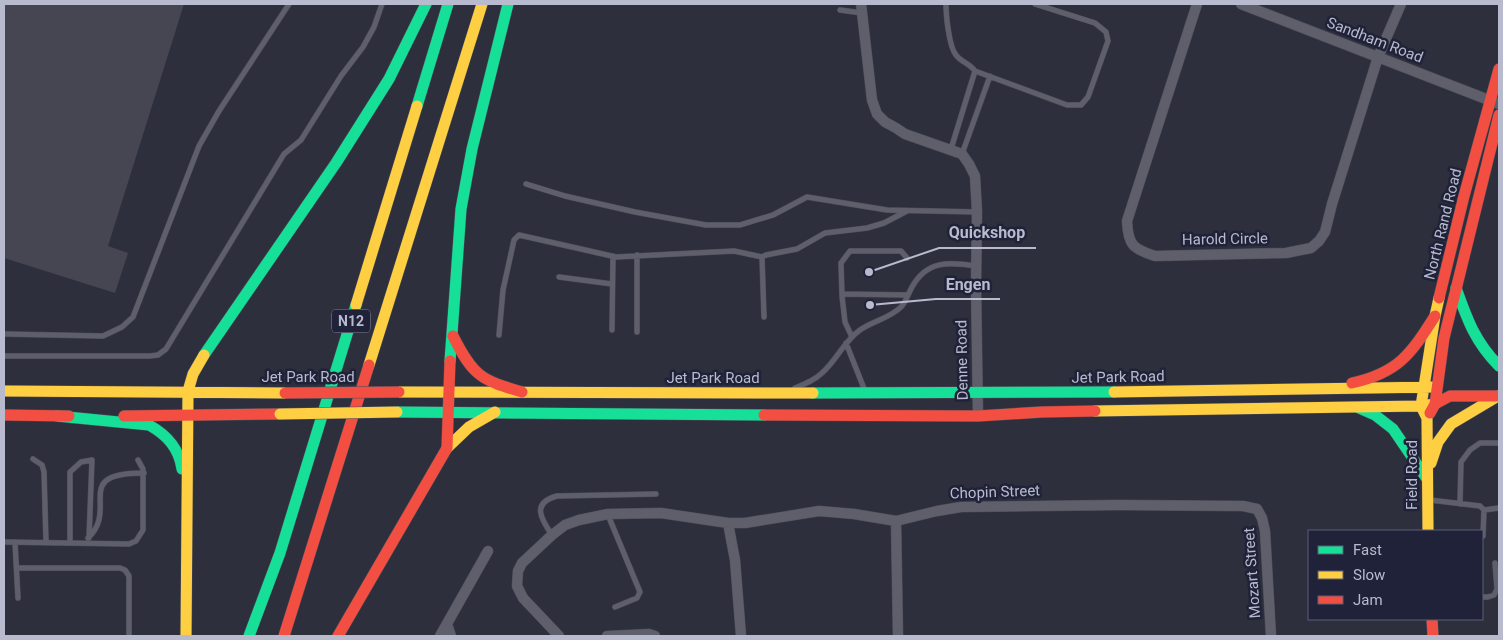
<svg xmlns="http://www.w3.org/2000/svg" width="1503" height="640" font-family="Roboto,sans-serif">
<rect width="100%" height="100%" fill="#2d2f3d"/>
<path fill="#454652" d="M4,4H184L108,246L128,253L115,293L4,258Z"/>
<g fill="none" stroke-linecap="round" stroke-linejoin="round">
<g stroke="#494b56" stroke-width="6">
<path id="lane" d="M946,4C946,15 949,47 956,55C961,62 969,63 975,71L1067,105H1081L1088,97L1108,41L1106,32L1095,23L1035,4
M840,10L862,13
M951,149L975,71
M962,154L990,76
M526,184L565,196L635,212L706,225H740L773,215L807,197L887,210L977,212
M559,277L612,284
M842,294L908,295
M764,317L762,257L766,255L797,249L825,233L867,228L884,223L907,211
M612,330L613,256
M637,332V255
M4,334L103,336L122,327L133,317L199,146L219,111L289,4
M499,335L503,290L514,240L519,235L616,257L734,251L762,257
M852,337L845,322L842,296L841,263L850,251H901L907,258
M846,343L865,391
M4,356H150L158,355L166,349L284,154L301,140L341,76L363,47L374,27L382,4
M795,388C805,384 815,380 822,373C837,360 844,341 860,330C873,321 890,318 901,307C906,302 908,294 912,287C927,260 949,262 976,266
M33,459L42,465L44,472L46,542
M1430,500L1480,506L1484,510L1483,536
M1460,504L1461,462L1470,450L1480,443H1499
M1484,510L1499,508
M608,515L640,592L637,598L615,607
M552,535C541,519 531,503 557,496L656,494
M88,538C120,508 70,473 144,473
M4,542L129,544L136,541L143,530V469L138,460
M15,542L18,598
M70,543V472L81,462L92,460L89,538
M17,568H120L125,570L129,576V636
M1482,597H1488L1494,595L1497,589L1495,563"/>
</g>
<g stroke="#494b56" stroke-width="11">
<path id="street" d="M861,4L872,100L877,114L885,122L896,128L905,134L962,154L969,164L975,176L977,212L976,286L978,416
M1197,4L1127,221C1128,245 1133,249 1155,256L1286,253L1311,248L1319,241L1325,232L1332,204L1378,57L1401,4
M1241,4L1499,104
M896,521L898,636
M728,523L735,560L741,636
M447,624L451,636
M440,636L488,551
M559,636L523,598L517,586L518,571L522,563L552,535L565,525L579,520L608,514L661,513L728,523H745L819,511L854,514L896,521L937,511L961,507L1119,505L1243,506L1257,509L1262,518L1265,531L1271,636
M607,636L649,634L655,636"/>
</g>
<g stroke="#494b56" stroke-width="12">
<path id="fast" d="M417,106L448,4
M1456,288C1467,319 1475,342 1499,366
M204,355L336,163L389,79L426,4
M450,361L461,209L472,149L508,4
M813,393L1114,392
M1359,408L1375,415L1393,429L1427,479
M397,412L764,415
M57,416L149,425C167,435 179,448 182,469
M249,636L280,553L356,305"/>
</g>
<g stroke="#494b56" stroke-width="12">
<path id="slow" d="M356,305L417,106
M369,365L482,4
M4,391L285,393
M399,392L813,393
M1114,392L1436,387
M1095,411L1421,406L1435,404
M447,448L469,427L495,412
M1431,463L1438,442L1451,424L1498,396
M1428,531L1427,418L1421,406L1435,316L1439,298
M186,636L188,391L193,374L204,355"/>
</g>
<g stroke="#494b56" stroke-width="12">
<path id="jam" d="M1439,298L1464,196L1499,69
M453,336C473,376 481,380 522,392
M1352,383C1398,373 1411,354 1435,316
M1435,404L1450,396H1496
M1430,413L1435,404L1444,338L1499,115
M4,415L69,416
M764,415L978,416L1042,412L1095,411
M124,416L280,414
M1432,619L1433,636
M284,636L369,365
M338,636L447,448L450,361"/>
</g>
<use href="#lane" stroke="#5e5f6a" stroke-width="5"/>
<use href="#street" stroke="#5e5f6a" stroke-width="10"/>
<use href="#fast" stroke="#16e098" stroke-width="11"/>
<use href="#slow" stroke="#ffcf43" stroke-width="11"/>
<use href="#jam" stroke="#f24e42" stroke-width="11"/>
<g stroke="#4b4c59" stroke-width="12" stroke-linecap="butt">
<path id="slow-bridge" d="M280,414L397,412"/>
</g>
<g stroke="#4b4c59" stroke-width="12" stroke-linecap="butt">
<path id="jam-bridge" d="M285,393L399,392"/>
</g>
<use href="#slow-bridge" stroke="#ffcf43" stroke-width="11"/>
<use href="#jam-bridge" stroke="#f24e42" stroke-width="11"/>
</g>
<g text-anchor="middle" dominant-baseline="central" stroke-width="5" stroke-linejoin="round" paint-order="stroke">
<rect fill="#1f2238" stroke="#8a8ca0" stroke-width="1" x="332" y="309.5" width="38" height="23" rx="4"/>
<g font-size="14" font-weight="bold" fill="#b8bacd">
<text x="351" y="321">N12</text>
</g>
<g font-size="15" fill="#b8bacd" stroke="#1f2238">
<text transform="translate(1375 40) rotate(21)">Sandham Road</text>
<text transform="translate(1443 224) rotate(-76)">North Rand Road</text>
<text transform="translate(1225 239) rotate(-1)">Harold Circle</text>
<text transform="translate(962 360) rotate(-91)">Denne Road</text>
<text x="308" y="377">Jet Park Road</text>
<text transform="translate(1118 377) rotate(-1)">Jet Park Road</text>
<text x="713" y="378">Jet Park Road</text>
<text transform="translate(1412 475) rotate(-90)">Field Road</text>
<text transform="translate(995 492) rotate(-2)">Chopin Street</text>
<text transform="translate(1252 573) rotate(-94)">Mozart Street</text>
</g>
</g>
<path fill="none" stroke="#b8bacd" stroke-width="2" d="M869 272L939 248H1036M870 305L936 299H1000"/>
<g fill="#b8bacd" stroke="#1f2238" stroke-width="2">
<circle cx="869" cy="272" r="5"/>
<circle cx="870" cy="305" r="5"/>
</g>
<g font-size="16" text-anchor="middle" font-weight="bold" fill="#b8bacd" stroke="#1f2238" stroke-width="5" stroke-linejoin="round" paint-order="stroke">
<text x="987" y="238">Quickshop</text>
<text x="968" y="290">Engen</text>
</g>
<rect width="1503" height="640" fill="none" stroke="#b8bacd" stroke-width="10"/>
<rect x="1308" y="530" width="175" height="90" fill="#1f2238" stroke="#5c5f74"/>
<rect x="1318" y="546" width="25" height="8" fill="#16e098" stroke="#5c5f74"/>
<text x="1353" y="555" font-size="15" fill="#b8bacd">Fast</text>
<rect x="1318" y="571" width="25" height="8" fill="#ffcf43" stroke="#5c5f74"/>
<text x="1353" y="580" font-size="15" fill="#b8bacd">Slow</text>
<rect x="1318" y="596" width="25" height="8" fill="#f24e42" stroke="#5c5f74"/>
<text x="1353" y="605" font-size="15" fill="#b8bacd">Jam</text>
</svg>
